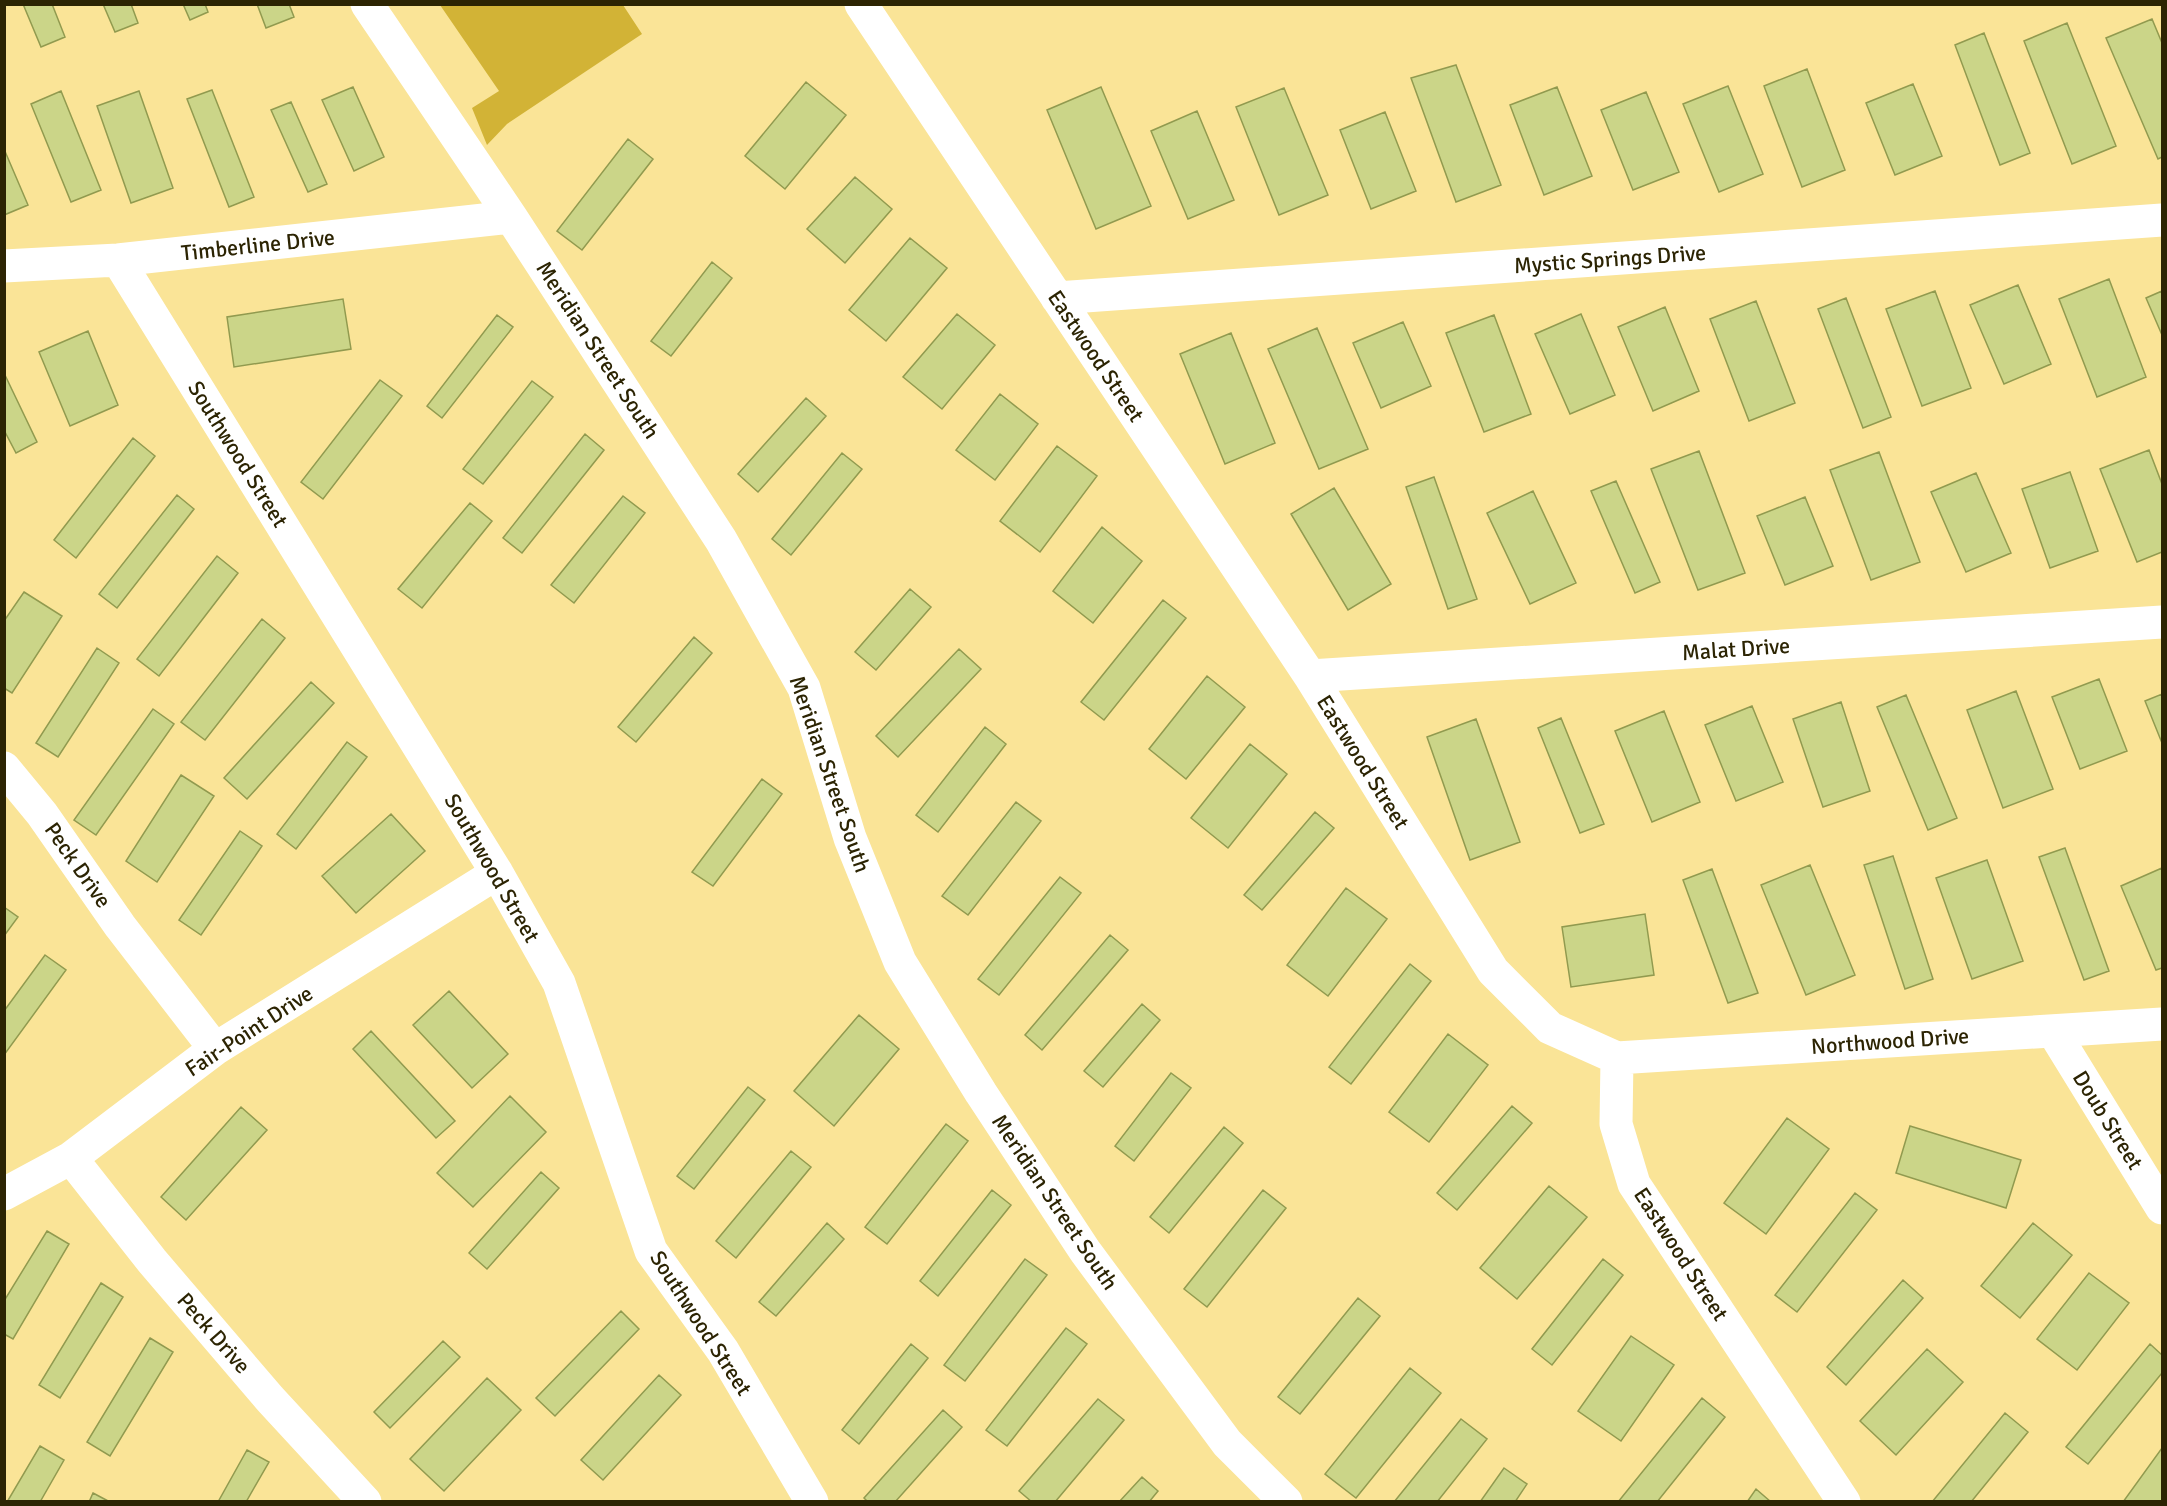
<svg xmlns="http://www.w3.org/2000/svg" width="2167" height="1506" font-family="Signika,sans-serif">
<rect width="100%" height="100%" fill="#fae497"/>
<path fill="#d2b336" d="M440,5H623L642,34L507,124L487,145L472,108L499,91Z"/>
<path fill="#cbd588" stroke="#919a4f" stroke-width="1.5" d="M23,4H52L65,37L41,47Z
M103,4H131L138,23L115,32Z
M183,4H205L208,12L190,20Z
M257,4H289L294,17L266,28Z
M2152,19L2162,43V157L2158,159L2106,38Z
M2067,23L2116,146L2072,164L2024,41Z
M1984,33L2030,153L2000,165L1955,45Z
M1456,65L1501,185L1456,202L1411,78Z
M1807,69L1845,170L1802,187L1764,86Z
M806,82L846,115L785,189L745,156Z
M1913,84L1942,156L1895,175L1866,103Z
M1728,86L1763,174L1719,192L1683,104Z
M353,87L384,157L354,171L322,100Z
M1101,87L1151,206L1096,229L1047,110Z
M1557,87L1592,176L1544,195L1510,105Z
M1284,88L1328,195L1279,215L1236,107Z
M212,90L254,197L229,207L187,99Z
M61,91L101,190L71,202L31,104Z
M139,91L173,188L131,203L97,106Z
M1646,92L1679,172L1633,190L1601,110Z
M291,102L327,184L308,192L271,110Z
M1197,111L1234,200L1188,219L1151,131Z
M1385,112L1416,191L1371,209L1340,130Z
M628,139L653,159L582,250L557,231Z
M4,149L28,205L4,215Z
M855,177L892,209L845,263L807,229Z
M910,238L947,268L886,341L849,310Z
M712,262L732,278L671,356L651,341Z
M2109,279L2146,377L2097,397L2059,299Z
M2018,285L2051,364L2004,384L1970,305Z
M1935,291L1971,388L1922,406L1886,309Z
M2162,291V335L2146,298Z
M1846,298L1891,417L1863,428L1818,309Z
M343,299L351,349L234,367L227,317Z
M1756,301L1795,403L1749,421L1710,319Z
M1665,307L1699,391L1653,411L1618,327Z
M957,314L995,345L942,409L903,377Z
M1581,314L1615,395L1570,414L1535,334Z
M497,315L513,327L442,418L427,406Z
M1494,315L1531,414L1484,432L1446,333Z
M1403,322L1431,386L1381,408L1353,343Z
M1317,328L1368,449L1319,469L1268,349Z
M88,331L118,405L70,426L39,352Z
M1231,333L1275,443L1225,464L1180,354Z
M4,373L37,442L16,453L4,430Z
M380,380L402,396L323,499L301,482Z
M532,381L553,397L483,484L463,469Z
M1000,394L1038,424L995,480L956,450Z
M806,398L826,416L758,492L738,474Z
M585,434L604,450L522,553L503,538Z
M133,438L155,456L76,558L54,540Z
M1057,446L1097,476L1040,552L1000,521Z
M2149,450L2162,484V552L2137,562L2100,469Z
M1699,451L1745,573L1698,590L1651,469Z
M1879,452L1920,562L1871,580L1830,470Z
M842,453L862,469L791,555L772,539Z
M2070,472L2098,551L2050,568L2022,489Z
M1976,473L2011,553L1966,572L1931,492Z
M1434,477L1477,599L1448,609L1406,487Z
M1616,481L1660,582L1635,593L1591,491Z
M1334,488L1391,584L1348,610L1291,514Z
M1533,491L1576,583L1530,604L1487,513Z
M177,495L194,509L117,608L99,594Z
M623,496L645,513L574,603L551,585Z
M1805,497L1833,566L1785,585L1757,516Z
M470,503L492,521L422,608L398,589Z
M1102,527L1142,561L1093,623L1053,591Z
M217,556L238,573L159,676L137,659Z
M910,589L931,607L876,670L855,652Z
M24,592L62,616L12,693L4,688V621Z
M1163,600L1186,618L1104,720L1081,702Z
M262,619L285,638L205,740L181,722Z
M694,637L712,653L636,742L618,727Z
M97,648L119,663L58,757L36,743Z
M959,649L981,669L898,757L876,736Z
M1207,676L1245,707L1186,779L1149,749Z
M2099,679L2127,751L2080,769L2052,697Z
M311,682L334,703L247,799L224,778Z
M2016,691L2053,789L2003,808L1967,710Z
M2162,694V743L2145,701Z
M1906,695L1957,818L1928,830L1877,707Z
M1841,702L1870,791L1823,807L1793,719Z
M1752,706L1783,782L1736,801L1705,725Z
M153,709L174,724L96,835L74,820Z
M1664,711L1700,802L1652,822L1615,731Z
M1561,718L1604,824L1580,833L1538,728Z
M1476,719L1520,842L1470,860L1427,737Z
M985,727L1006,744L938,832L916,815Z
M347,742L367,757L296,849L277,834Z
M1250,744L1287,774L1228,848L1191,818Z
M181,775L214,796L157,882L126,861Z
M762,779L782,794L713,886L692,872Z
M1016,802L1041,821L968,915L942,896Z
M1315,812L1334,828L1262,910L1244,895Z
M391,814L425,851L356,913L322,876Z
M240,831L262,846L201,935L179,920Z
M2065,848L2109,971L2084,980L2039,857Z
M1893,856L1933,979L1905,989L1864,865Z
M1987,860L2023,961L1972,979L1936,878Z
M1810,865L1855,975L1806,995L1761,885Z
M2162,868V968L2156,970L2121,886Z
M1712,869L1758,993L1728,1003L1683,880Z
M1060,877L1081,893L999,995L978,979Z
M1346,888L1387,919L1328,996L1287,965Z
M4,907L18,917L4,936Z
M1645,914L1654,975L1571,987L1562,927Z
M1110,935L1128,950L1042,1050L1025,1035Z
M45,955L66,970L4,1055V1011Z
M1410,964L1431,981L1351,1084L1329,1067Z
M449,991L508,1054L472,1088L413,1025Z
M1142,1004L1160,1020L1103,1087L1084,1071Z
M859,1015L899,1049L834,1126L794,1091Z
M371,1031L455,1121L436,1138L353,1049Z
M1448,1034L1488,1065L1429,1142L1389,1112Z
M1171,1073L1191,1088L1134,1161L1115,1146Z
M748,1087L765,1100L694,1189L677,1176Z
M510,1096L546,1132L473,1207L437,1173Z
M1512,1106L1532,1123L1457,1210L1437,1193Z
M241,1107L267,1130L186,1220L161,1197Z
M1787,1118L1829,1149L1766,1234L1724,1203Z
M946,1124L968,1141L887,1244L865,1227Z
M1910,1126L2021,1160L2006,1208L1896,1173Z
M1224,1127L1243,1143L1169,1233L1150,1217Z
M791,1151L811,1167L736,1258L716,1241Z
M541,1172L559,1188L487,1269L469,1253Z
M1549,1186L1587,1217L1517,1299L1480,1268Z
M992,1190L1011,1205L938,1296L920,1281Z
M1263,1190L1286,1208L1207,1307L1184,1289Z
M1855,1193L1877,1210L1797,1312L1775,1295Z
M827,1223L844,1239L776,1316L759,1302Z
M2033,1223L2072,1255L2020,1318L1981,1286Z
M47,1231L69,1244L13,1339L4,1334V1301Z
M1025,1259L1047,1275L965,1381L944,1365Z
M1603,1259L1623,1275L1552,1365L1532,1349Z
M2089,1273L2129,1303L2077,1370L2037,1339Z
M1903,1280L1923,1298L1846,1385L1827,1367Z
M101,1283L123,1297L60,1398L39,1385Z
M1358,1298L1380,1316L1300,1414L1278,1397Z
M621,1311L639,1329L555,1416L536,1398Z
M1066,1328L1087,1344L1007,1446L986,1430Z
M1631,1336L1674,1365L1621,1441L1578,1411Z
M150,1338L173,1352L110,1456L87,1442Z
M443,1341L460,1357L390,1428L374,1412Z
M911,1344L928,1358L859,1444L842,1430Z
M2150,1344L2162,1355V1373L2088,1464L2066,1447Z
M1927,1349L1963,1382L1896,1455L1860,1421Z
M1410,1368L1441,1393L1356,1498L1325,1474Z
M659,1375L681,1395L603,1480L581,1460Z
M487,1378L521,1410L444,1491L410,1459Z
M1702,1398L1725,1417L1657,1502H1618Z
M1098,1399L1124,1420L1055,1502H1032L1019,1491Z
M943,1410L962,1427L895,1502H868L864,1498Z
M2005,1413L2028,1432L1971,1502H1932Z
M1461,1419L1487,1439L1437,1502H1394Z
M40,1446L64,1460L40,1502H7Z
M2162,1448V1502H2123Z
M247,1450L269,1462L246,1502H218Z
M1504,1468L1527,1484L1515,1502H1480Z
M1142,1477L1158,1491L1149,1502H1119Z
M1756,1489L1771,1502H1747Z
M93,1493L110,1502H89Z"/>
<g fill="none" stroke-linecap="round" stroke-linejoin="round">
<path stroke="#fff" stroke-width="33" d="M367,4L511,217L721,540L804,688L850,838L900,962L981,1093L1085,1251L1227,1443L1286,1502
M861,4L1310,676L1493,971L1550,1028L1617,1058L1616,1124L1634,1184L1844,1502
M118,260L497,873L559,983L651,1251L723,1351L812,1502
M4,266L118,260L511,217
M1057,298L2162,220
M1310,676L2162,622
M4,768L42,814L120,926L215,1049
M2053,1031L2162,1208
M1617,1058L2162,1024
M71,1158L152,1261L270,1399L365,1502
M4,1194L71,1158L215,1049L497,873"/>
</g>
<g text-anchor="middle" dominant-baseline="central" stroke-width="4.5" stroke-linejoin="round" paint-order="stroke">
<g font-size="22" fill="#2c2403" stroke="#fff">
<text transform="translate(258 245) rotate(-6)">Timberline Drive</text>
<text transform="translate(1610 259) rotate(-4)">Mystic Springs Drive</text>
<text transform="translate(598 350) rotate(57)">Meridian Street South</text>
<text transform="translate(1096 356) rotate(56)">Eastwood Street</text>
<text transform="translate(238 454) rotate(58)">Southwood Street</text>
<text transform="translate(1736 649) rotate(-4)">Malat Drive</text>
<text transform="translate(1363 762) rotate(58)">Eastwood Street</text>
<text transform="translate(830 774) rotate(71)">Meridian Street South</text>
<text transform="translate(78 865) rotate(55)">Peck Drive</text>
<text transform="translate(492 868) rotate(60)">Southwood Street</text>
<text transform="translate(249 1031) rotate(-33)">Fair-Point Drive</text>
<text transform="translate(1890 1041) rotate(-4)">Northwood Drive</text>
<text transform="translate(2108 1120) rotate(58)">Doub Street</text>
<text transform="translate(1055 1202) rotate(56)">Meridian Street South</text>
<text transform="translate(1681 1254) rotate(57)">Eastwood Street</text>
<text transform="translate(701 1323) rotate(57)">Southwood Street</text>
<text transform="translate(214 1333) rotate(49)">Peck Drive</text>
</g>
</g>
<rect width="2167" height="1506" fill="none" stroke="#2c2403" stroke-width="12"/>
</svg>
